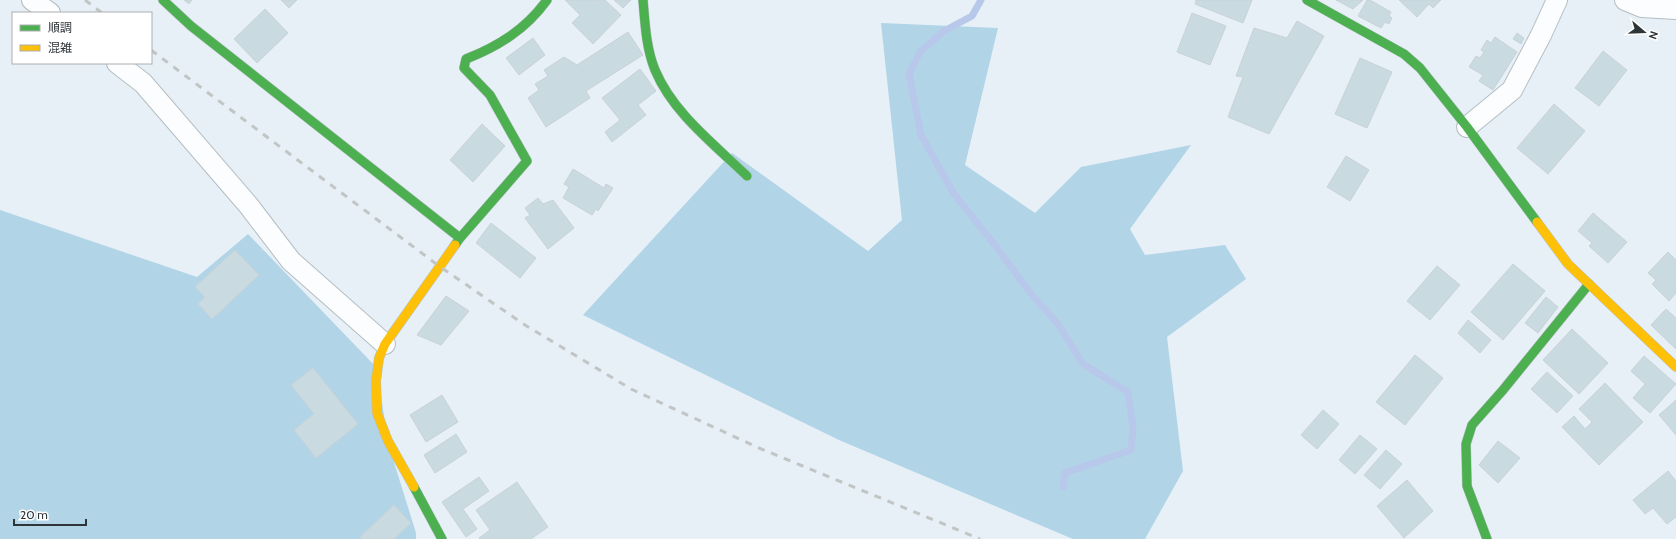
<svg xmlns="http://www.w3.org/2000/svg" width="1676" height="539" font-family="Cabin,'Noto Sans JP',sans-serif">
<rect width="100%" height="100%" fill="#e6f0f6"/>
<path fill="#b2d4e7" d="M881,23L998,28L965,165L1035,213L1081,167L1191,145L1130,229L1145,255L1225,245L1246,279L1167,337L1183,471L1145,539H1073L839,440L583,315L732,153L868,251L902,220Z
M0,210L197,277L248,234L377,368L388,443L416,533V539H0Z"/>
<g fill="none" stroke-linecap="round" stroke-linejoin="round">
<path stroke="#b8c8ea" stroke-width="7" d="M981,0L972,16L944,31L920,52L909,74L921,135L954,194L994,244L1032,295L1058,324L1083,364L1128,392L1133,428L1131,450L1065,473L1063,487"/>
</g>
<path fill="#c9dae0" stroke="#c9d2d6" d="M184,0H192L189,4Z
M281,0H297L289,8Z
M565,0H605L621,15L593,44L572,23L580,15Z
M614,0H631L623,8Z
M1196,0H1252L1243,23L1195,4Z
M1336,0H1363L1353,9Z
M1367,0H1370L1391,12L1389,16L1392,18L1389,24L1385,22L1381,28L1358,16Z
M1399,0H1441L1433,8L1429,4L1417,17Z
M265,9L288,33L257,63L234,39Z
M1192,13L1226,26L1210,65L1177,52Z
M1297,21L1324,36L1269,134L1228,117L1243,77L1236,76L1254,28L1287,38Z
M628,32L643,55L586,91L590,98L546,127L528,98L539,90L535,84L548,76L544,70L564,57L577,65Z
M1517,33L1524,38L1521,44L1513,39Z
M1495,37L1517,52L1493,90L1479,81L1483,75L1469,67L1476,56L1480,58L1484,52L1481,50L1487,40L1491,43Z
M533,38L545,55L519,75L506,58Z
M1603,51L1627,70L1599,106L1575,88Z
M1360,58L1392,72L1367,128L1335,114Z
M640,69L656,91L638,105L646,115L612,142L605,132L620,120L602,98Z
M1554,104L1585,131L1548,174L1517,148Z
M482,124L505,146L473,182L450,160Z
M1346,156L1369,170L1350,201L1327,187Z
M573,169L604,188L606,184L613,188L598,211L596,209L592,215L563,198L569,187L564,184Z
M538,198L543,204L553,200L574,228L548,249L525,218L530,215L525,208Z
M1593,213L1627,242L1608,263L1589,246L1592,243L1578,231Z
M491,223L536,258L520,278L476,243Z
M235,250L259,275L212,319L198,304L205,297L195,287Z
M1668,252L1676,260V293L1669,301L1652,284L1656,280L1648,273Z
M1513,264L1545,291L1503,340L1471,312Z
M1437,266L1460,285L1430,320L1407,301Z
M446,296L469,311L441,345L417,335Z
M1546,297L1558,307L1538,333L1525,323Z
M1666,309L1676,318V349L1651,325Z
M1468,320L1491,340L1480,353L1458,333Z
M1572,329L1608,363L1579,394L1543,360Z
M1415,355L1443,378L1405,425L1376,402Z
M1644,356L1676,384L1650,413L1633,398L1645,384L1631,371Z
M313,368L358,424L316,458L294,430L314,414L291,385Z
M1547,372L1573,396L1557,413L1531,389Z
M1605,383L1643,422L1599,465L1562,427L1574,416L1585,429L1592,422L1579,409Z
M442,395L458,422L426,442L410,415Z
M1676,400V435L1659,415Z
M1323,410L1339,424L1317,449L1301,435Z
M456,434L467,452L435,473L424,455Z
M1360,435L1377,449L1355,474L1339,460Z
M1498,441L1520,458L1498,483L1479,465Z
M1386,450L1402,464L1380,489L1364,475Z
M1668,471L1676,481V517L1667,524L1653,508L1645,514L1633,500Z
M479,477L489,491L463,509L477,529L466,537L442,502Z
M1407,480L1433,511L1404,538L1377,506Z
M517,482L548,527L531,539H480L479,538L490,530L476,510Z
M394,505L411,523L394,539H362L360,537Z"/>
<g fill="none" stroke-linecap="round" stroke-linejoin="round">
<g stroke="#b6bec3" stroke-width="22">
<path id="street" d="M32,0L50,13
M1625,0L1642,7L1676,9
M117,63L143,83L249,206L291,261L385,344
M1467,127L1512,90L1541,35L1557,0"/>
</g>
<g stroke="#b6bec3" stroke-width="10">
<path id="fast" d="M163,0L191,26L460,238L455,245
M643,0C645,23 646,48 655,70C673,113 714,144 747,176
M1307,0L1404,54L1420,68L1467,127L1537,222
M460,238L527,161L490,95L464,68L466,59C499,46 526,29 547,0
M414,487L442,539
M1487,539L1467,486L1466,444L1472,425L1503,390L1589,284"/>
</g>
<g stroke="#b6bec3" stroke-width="10">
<path id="slow" d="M1537,222L1568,264L1676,367
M414,487L388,441L377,413L376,381L379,358L385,344L455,245"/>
</g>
<use href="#street" stroke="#fbfdfe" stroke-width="20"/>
<use href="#fast" stroke="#4caf50" stroke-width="9"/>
<use href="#slow" stroke="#ffc107" stroke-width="9"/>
<path stroke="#c2c5c6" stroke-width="3" stroke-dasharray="7 7" stroke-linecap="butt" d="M85,0L102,13
M151,50L439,266L525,325L631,389L759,448L980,539"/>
</g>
<rect x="12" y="12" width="140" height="52" fill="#ffffff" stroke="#abaeb0"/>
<rect x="20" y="25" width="20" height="6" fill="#4caf50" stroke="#abaeb0"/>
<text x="48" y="32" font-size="12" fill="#2e3539">順調</text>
<rect x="20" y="45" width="20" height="6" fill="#ffc107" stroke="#abaeb0"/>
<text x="48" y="52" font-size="12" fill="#2e3539">混雑</text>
<g transform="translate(1644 32) rotate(109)" stroke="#ffffff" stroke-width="3" paint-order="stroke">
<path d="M0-3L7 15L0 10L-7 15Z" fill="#2e3539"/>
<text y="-6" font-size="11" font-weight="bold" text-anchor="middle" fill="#2e3539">N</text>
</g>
<path d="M14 519v6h72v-6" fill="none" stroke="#2e3539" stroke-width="2"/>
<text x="20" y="519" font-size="12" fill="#2e3539" stroke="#ffffff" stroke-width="3" paint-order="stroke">20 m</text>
</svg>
